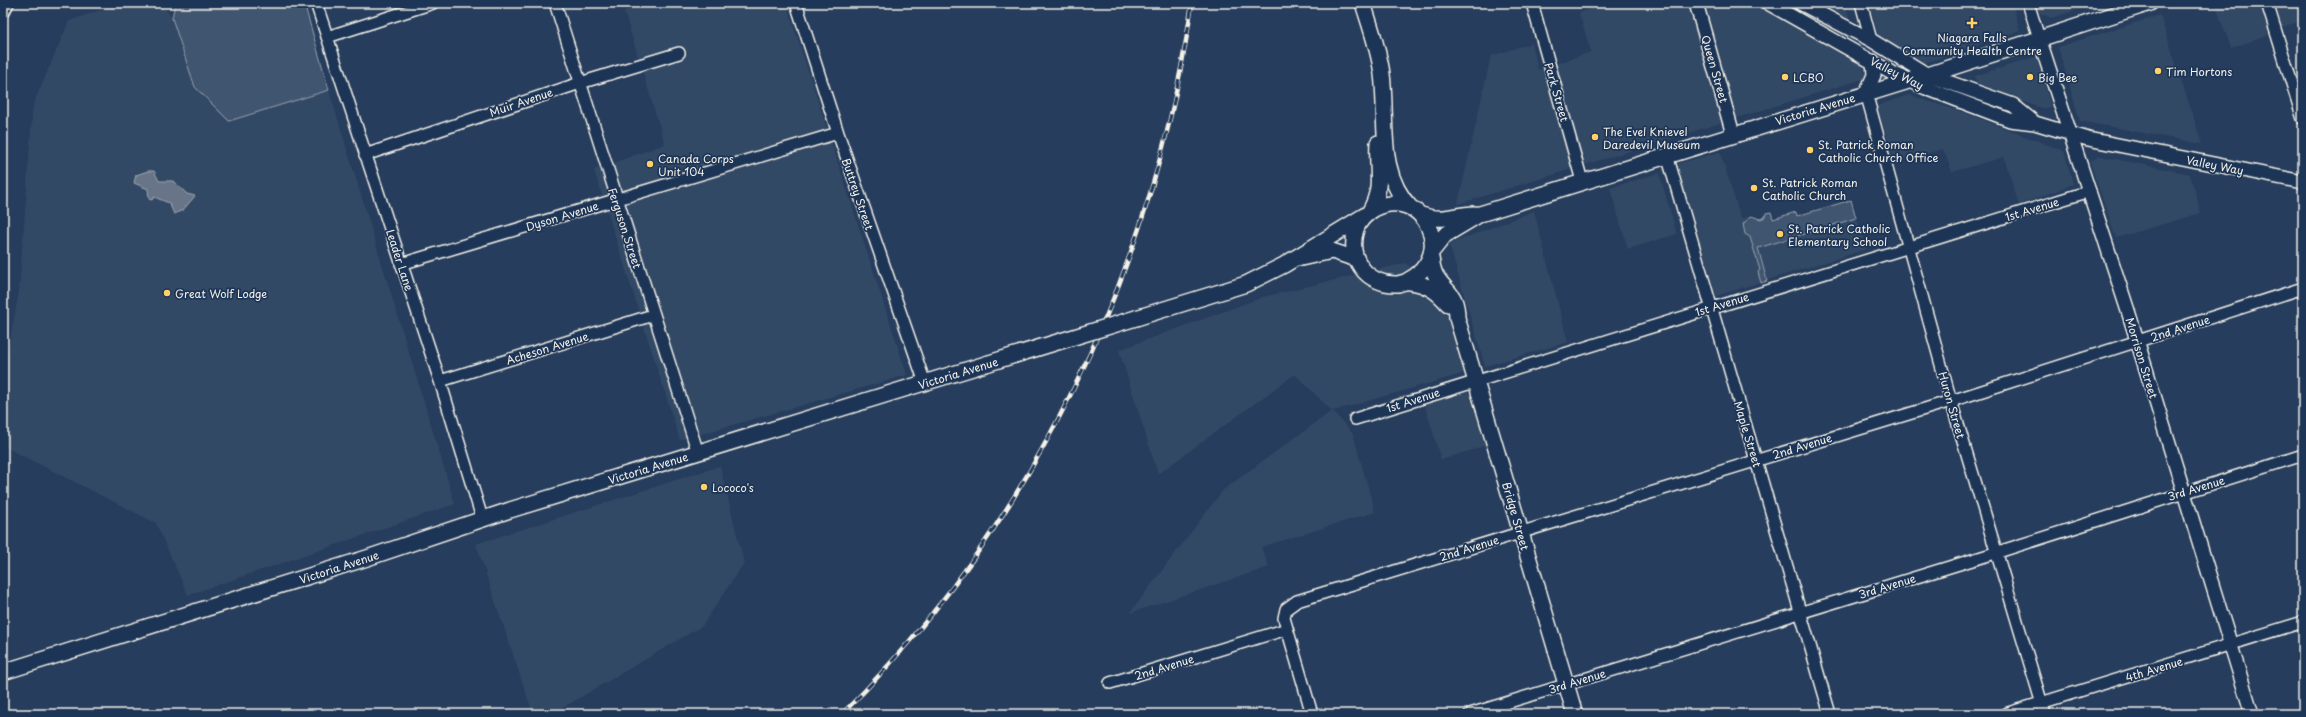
<svg xmlns="http://www.w3.org/2000/svg" width="2306" height="717" font-family="'Playpen Sans',sans-serif">
<rect width="100%" height="100%" fill="#263d5d"/>
<filter id="ink" filterUnits="userSpaceOnUse"><feTurbulence type="fractalNoise" baseFrequency=".025" numOctaves="2"/><feDisplacementMap in="SourceGraphic" scale="8" xChannelSelector="R" yChannelSelector="G"/><feConvolveMatrix kernelMatrix="1 2 1 2 8 2 1 2 1" color-interpolation-filters="sRGB"/></filter>
<g filter="url(#ink)">
<path fill="#334966" d="M121,3H161L172,18L195,87L229,121L329,90L455,504L188,595L156,523L3,446V379L19,291L33,105L69,21Z
M648,3H786L907,375L680,440L594,170L665,144L624,11Z
M1606,3H1845L1866,78L1458,204L1491,56L1532,43L1538,70L1591,52L1579,13Z
M1869,3H2012L2020,31L1924,63L1879,37Z
M2034,3H2100L2051,18L2036,11Z
M2215,3H2303V20L2267,32V36L2231,48Z
M2160,15L2202,144L2080,121L2058,47Z
M2036,57L2051,108H2041L1977,84L1975,76Z
M1909,95L1962,112L2064,151L2073,184L2019,205L2004,157L1952,172L1943,149L1895,163L1877,106Z
M1720,152L1741,219L1751,216L1761,219L1765,217L1766,213L1771,212L1773,219L1796,212L1797,216L1851,200L1867,249L1716,296L1677,164Z
M2099,156L2190,174L2201,213L2116,238L2090,162Z
M1659,173L1677,234L1628,249L1610,188Z
M1534,211L1568,342L1485,366L1449,244Z
M1406,263L1444,303L1465,373L1333,411L1353,434L1375,512L1261,547L1269,567L1130,613L1223,490L1332,411L1295,374L1158,474L1119,350L1263,297Z
M1468,392L1487,445L1441,460L1425,405Z
M720,466L744,563L702,626L552,714H533L476,544Z"/>
<path fill="#40546f" stroke="#9aa2ac" d="M175,3H304L329,90L229,121L195,87L172,18Z
M1851,200L1856,218L1758,248L1767,281L1761,283L1758,272L1760,270L1750,237L1745,234L1743,224L1751,216L1761,219L1765,217L1766,213L1771,212L1773,219L1796,212L1797,216Z"/>
<path fill="#677588" stroke="#9fa7ae" d="M148,171H154L159,181H173L187,194L195,196L183,210L174,214L169,203L154,197L152,200L149,199L148,189L134,183L136,175Z"/>
<g fill="none" stroke-linecap="round" stroke-linejoin="round">
<g stroke="#f4f1e8" stroke-width="14">
<path id="minor" d="M316,3L440,381L482,518
M555,3L698,453
M796,3L838,133L925,383
M1532,3L1582,181
M1861,3L1871,40
M2028,3L2039,38
M2267,3L2303,119
M327,37L433,3
M1866,93L1951,401L2045,714
M365,155L580,83L679,53
M1667,155L1830,714
M401,264L838,133
M440,381L653,315
M1355,419L2090,191
M1110,683L1287,629
M1312,714L1284,618L1286,609L1297,601L1951,401L2303,288
M1470,714L1995,553L2303,455
M2005,714L2303,622"/>
</g>
<g stroke="#f4f1e8" stroke-width="16">
<path id="tertiary" d="M1696,3L1733,134
M1768,3L1890,72L1926,88L2010,120L2035,123L2088,139L2303,182
M1800,3L1871,40L1928,75L2013,105L2035,123
M2039,38L2129,314L2252,714
M1866,93L1874,75L1873,61"/>
</g>
<g stroke="#f4f1e8" stroke-width="18">
<path id="secondary" d="M1363,3C1370,26 1379,50 1382,74C1388,119 1376,173 1411,208
M3,9L6,3
M1370,211C1384,187 1376,169 1378,143
M1421,215C1446,223 1452,214 1475,214
M1433,250L1445,235L1480,214L1928,75L2150,3
M1301,258L1332,251L1356,259
M1431,258C1432,264 1433,271 1436,276C1447,294 1457,293 1457,318L1575,714
M1407,281C1459,255 1422,184 1374,209C1366,214 1359,221 1356,229C1352,242 1353,256 1361,267C1369,279 1384,285 1398,284C1402,283 1405,281 1410,282C1427,284 1437,291 1448,304
M1136,318L1246,284L1284,265L1364,216
M3,672L367,558L510,510L989,363"/>
</g>
<use href="#minor" stroke="#1d3557" stroke-width="11"/>
<use href="#tertiary" stroke="#1d3557" stroke-width="13"/>
<use href="#secondary" stroke="#1d3557" stroke-width="15"/>
<g stroke="#f4f1e8" stroke-width="4.5">
<path id="rail" d="M842,714C1033,525 1154,268 1192,3"/>
</g>
<use href="#rail" stroke="#1d3557" stroke-width="3" stroke-dasharray="9" stroke-linecap="butt"/>
<g stroke="#f4f1e8" stroke-width="18" stroke-linecap="butt">
<path id="secondary-bridge" d="M989,363L1136,318"/>
</g>
<use href="#secondary-bridge" stroke="#1d3557" stroke-width="15"/>
</g>
</g>
<g fill="#ffd166" stroke="#1d3557" stroke-width="1.5">
<path d="M1970 17h4v4h4v4h-4v4h-4v-4h-4v-4h4z"/>
<circle cx="2158" cy="71" r="4"/>
<circle cx="1785" cy="77" r="4"/>
<circle cx="2030" cy="77" r="4"/>
<circle cx="1595" cy="137" r="4"/>
<circle cx="1810" cy="150" r="4"/>
<circle cx="650" cy="164" r="4"/>
<circle cx="1754" cy="188" r="4"/>
<circle cx="1780" cy="234" r="4"/>
<circle cx="167" cy="293" r="4"/>
<circle cx="704" cy="487" r="4"/>
</g>
<g text-anchor="middle" dominant-baseline="central" stroke-width="3.5" stroke-linejoin="round" paint-order="stroke">
<g font-size="11" fill="#f4f1e8" stroke="#1d3557" text-anchor="start">
<text x="1972" y="37" text-anchor="middle">Niagara Falls<tspan x="1972" dy="13">Community Health Centre</tspan></text>
<text x="2166" y="71">Tim Hortons</text>
<text x="1793" y="77">LCBO</text>
<text x="2038" y="77">Big Bee</text>
<text x="1603" y="131">The Evel Knievel<tspan x="1603" dy="13">Daredevil Museum</tspan></text>
<text x="1818" y="144">St. Patrick Roman<tspan x="1818" dy="13">Catholic Church Office</tspan></text>
<text x="658" y="158">Canada Corps<tspan x="658" dy="13">Unit 104</tspan></text>
<text x="1762" y="182">St. Patrick Roman<tspan x="1762" dy="13">Catholic Church</tspan></text>
<text x="1788" y="228">St. Patrick Catholic<tspan x="1788" dy="13">Elementary School</tspan></text>
<text x="175" y="293">Great Wolf Lodge</text>
<text x="712" y="487">Lococo's</text>
</g>
<g font-size="11" fill="#f4f1e8" stroke="#1d3557">
<text transform="translate(1715 69) rotate(74)">Queen Street</text>
<text transform="translate(1897 73) rotate(27)">Valley Way</text>
<text transform="translate(1557 92) rotate(74)">Park Street</text>
<text transform="translate(521 102) rotate(-19)">Muir Avenue</text>
<text transform="translate(1815 109) rotate(-17)">Victoria Avenue</text>
<text transform="translate(2215 165) rotate(11)">Valley Way</text>
<text transform="translate(858 194) rotate(71)">Buttrey Street</text>
<text transform="translate(2032 209) rotate(-17)">1st Avenue</text>
<text transform="translate(562 216) rotate(-17)">Dyson Avenue</text>
<text transform="translate(625 228) rotate(72)">Ferguson Street</text>
<text transform="translate(400 260) rotate(72)">Leader Lane</text>
<text transform="translate(1722 304) rotate(-17)">1st Avenue</text>
<text transform="translate(2180 328) rotate(-18)">2nd Avenue</text>
<text transform="translate(547 348) rotate(-17)">Acheson Avenue</text>
<text transform="translate(2142 358) rotate(73)">Morrison Street</text>
<text transform="translate(958 373) rotate(-17)">Victoria Avenue</text>
<text transform="translate(1413 400) rotate(-18)">1st Avenue</text>
<text transform="translate(1952 405) rotate(74)">Huron Street</text>
<text transform="translate(1748 434) rotate(73)">Maple Street</text>
<text transform="translate(1802 446) rotate(-17)">2nd Avenue</text>
<text transform="translate(648 468) rotate(-17)">Victoria Avenue</text>
<text transform="translate(2196 488) rotate(-17)">3rd Avenue</text>
<text transform="translate(1516 516) rotate(74)">Bridge Street</text>
<text transform="translate(1469 548) rotate(-17)">2nd Avenue</text>
<text transform="translate(339 567) rotate(-18)">Victoria Avenue</text>
<text transform="translate(1887 586) rotate(-17)">3rd Avenue</text>
<text transform="translate(1164 667) rotate(-17)">2nd Avenue</text>
<text transform="translate(2154 669) rotate(-17)">4th Avenue</text>
<text transform="translate(1577 681) rotate(-17)">3rd Avenue</text>
</g>
</g>
<rect width="2306" height="717" fill="none" stroke="#1d3557" stroke-width="16"/>
<rect x="8" y="8" width="2290" height="701" fill="none" stroke="#f4f1e8" stroke-width="1.5" filter="url(#ink)"/>
</svg>
